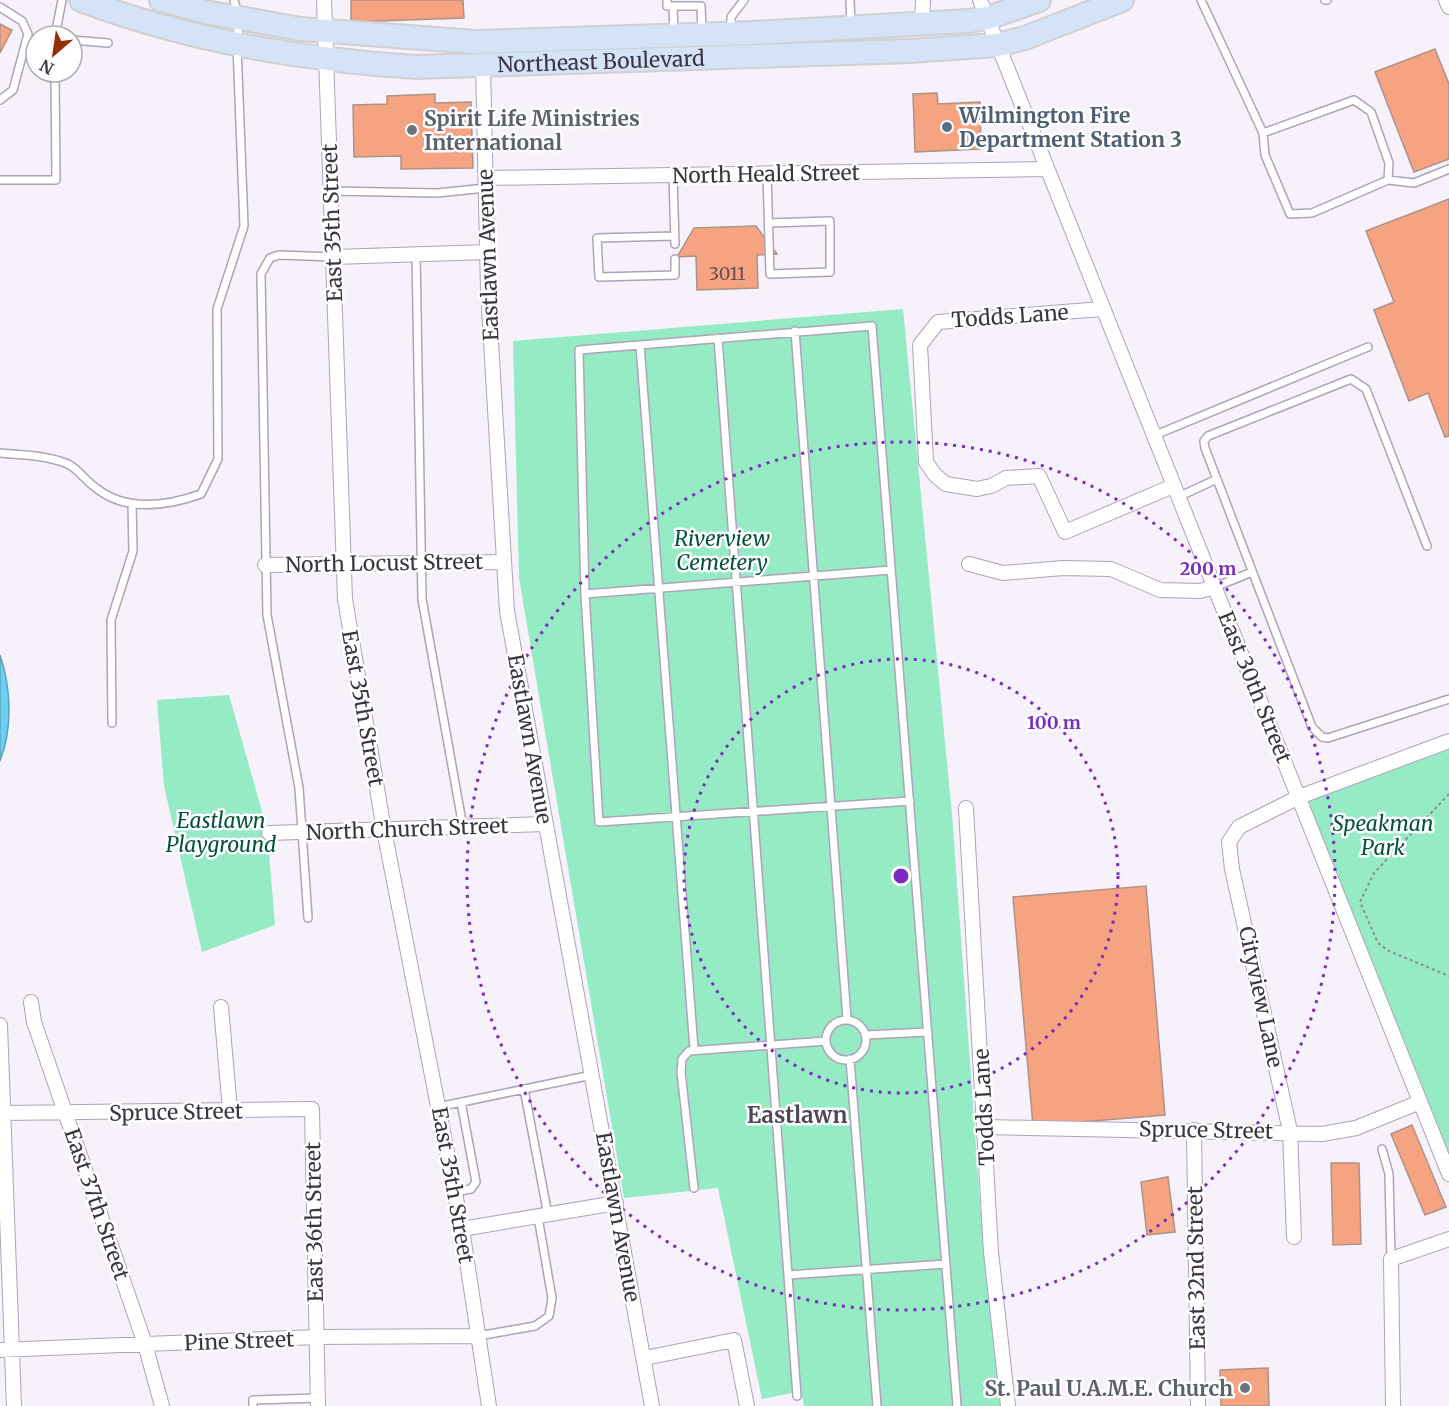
<svg xmlns="http://www.w3.org/2000/svg" width="1449" height="1406" font-family="Merriweather,serif">
<rect width="100%" height="100%" fill="#f6f1fb"/>
<path fill="#95ebc3" d="M903,309L952,814L981,1215L1001,1406H804L801,1391L762,1399L718,1188L624,1198L519,578L513,341Z
M229,695L267,829L275,925L202,952L164,786L157,700Z
M1449,741V1176L1299,797Z"/>
<path fill="#6ad1f6" stroke="#5ca2bf" stroke-width="1.5" d="M0,655C11,688 13,727 0,761Z"/>
<path fill="#f6a382" stroke="#ad9288" stroke-width="1.5" d="M351,0H463L464,18L351,22Z
M0,24L12,30L0,53Z
M1435,49L1449,84V159L1414,172L1375,72Z
M937,93L938,104L980,102L981,149L915,152L913,94Z
M435,94V103L471,102L473,168L401,169V156L354,157L353,105L387,104V96Z
M1449,199V436L1445,437L1428,393L1409,401L1374,310L1394,302L1366,231Z
M756,226L777,254L757,255L758,288L697,290L696,256L677,257L694,228Z
M1146,886L1165,1115L1033,1126L1013,897Z
M1412,1125L1446,1207L1425,1215L1391,1134Z
M1331,1163H1359L1361,1244L1333,1245Z
M1168,1177L1175,1232L1147,1235L1141,1182Z
M1268,1368L1269,1406H1221L1220,1370Z"/>
<g fill="none" stroke-linecap="round" stroke-linejoin="round">
<g stroke="#aea3bb" stroke-width="10">
<path id="service" d="M667,0V6H701L702,32
M850,0L851,25
M1201,0L1263,133L1265,155L1290,214L1312,213L1388,180L1389,163L1371,112L1354,100L1263,133
M1325,0H1327
M673,6L674,34
M0,7L22,21L28,34L13,90L0,100
M731,29V17L744,0
M55,36L62,0
M72,40L108,43
M767,174L770,274L830,272V221L769,223
M673,175L675,244
M0,180H56L55,72
M1388,180L1414,183L1449,169
M331,191L437,193L486,188
M674,236L597,238L599,277L675,275V259
M416,254L422,599L463,827
M795,331L847,1019
M718,338L797,1396
M640,345L694,1049
M1153,436L1368,347
M0,453C23,455 46,455 68,464C78,469 86,481 96,488C126,512 167,506 201,494L218,459L217,309L244,226L237,46L239,18L234,0
M1178,497L1217,479
M1427,546L1366,389L1351,379L1208,436L1204,441L1205,448L1312,727L1322,737L1328,738L1449,699
M1215,587L1252,572
M585,594L891,570
M112,723L111,620L133,551L132,504
M910,801L599,822L585,594L579,350L872,326C900,686 929,1046 957,1406
M308,918L299,788L267,615L261,274L270,258L279,255L334,257
M826 1040a20 20 0 1 1 40 0a20 20 0 1 1-40 0Z
M866,1035L928,1032
M850,1059L877,1406
M524,1089L548,1215
M438,1107L592,1075
M1382,1149L1389,1174L1391,1259
M694,1188L681,1072L682,1059L689,1051L826,1041
M455,1192L471,1189L476,1182L461,1102
M788,1275L946,1264
M478,1336L535,1326L549,1316L552,1298L538,1217
M253,1406V1400L317,1398"/>
</g>
<g stroke="#aea3bb" stroke-width="16">
<path id="minor" d="M324,0L345,599L384,830L462,1229L489,1406
M980,0L1449,1174
M1446,0L1449,7
M922,24L923,0
M483,63L488,291L507,611L652,1406
M486,178L1046,169
M334,257L487,252
M1102,309L938,322L920,345L926,462L935,475L946,484L977,489L991,486L1006,478L1039,476L1065,532L1173,486
M969,564L1003,573L1063,568L1111,569L1160,590L1200,591L1215,587
M265,565L502,562
M966,808L991,1252L1008,1406
M269,833L545,824
M31,1002L34,1022L145,1344L162,1406
M221,1007L230,1110
M0,1025L14,1406
M4,1113L312,1109L318,1406
M986,1127L1322,1134L1356,1128L1420,1102
M1194,1130L1198,1406
M462,1229L616,1203
M1294,1237L1290,1131L1232,869L1229,842L1239,827L1299,797L1449,741
M0,1350L316,1337L478,1336
M645,1358L734,1340L747,1406
M1393,1406L1391,1259L1449,1239"/>
</g>
<g stroke="#d0cfd1" stroke-width="26">
<g id="primary">
<path id="s1" d="M81,0C190,41 301,60 416,67L910,51L997,45L1025,38L1122,0"/>
<path d="M161,0L205,12L301,29L476,42L752,33L968,21L988,18L1039,0"/>
</g>
</g>
<path stroke="#918c96" stroke-width="2" stroke-dasharray="3 3" stroke-linecap="butt" d="M1449,794L1374,873L1360,902L1378,943L1389,951L1449,976"/>
<use href="#service" stroke="#fff" stroke-width="7"/>
<use href="#minor" stroke="#fff" stroke-width="14"/>
<use href="#primary" stroke="#d5e3f8" stroke-width="22"/>
</g>
<g fill="none" stroke="#7b2cbf" stroke-width="3" stroke-dasharray="3 6">
<circle cx="901" cy="876" r="217"/>
<circle cx="901" cy="876" r="434"/>
</g>
<circle fill="#5c6f8a" stroke="#fff" stroke-width="2" cx="947" cy="127" r="6"/>
<g fill="#6b7280" stroke="#fff" stroke-width="2">
<circle cx="412" cy="130" r="6"/>
<circle cx="1245" cy="1388" r="6"/>
</g>
<g text-anchor="middle" dominant-baseline="central" stroke-width="5" stroke-linejoin="round" paint-order="stroke">
<g font-size="18" fill="#695050">
<text x="727" y="273">3011</text>
</g>
<g font-size="21" fill="#3a353f" stroke="#fff">
<text stroke="none"><textPath href="#s1" startOffset="528">Northeast Boulevard</textPath></text>
<text transform="translate(766 174) rotate(-1)">North Heald Street</text>
<text transform="translate(332 223) rotate(-92)">East 35th Street</text>
<text transform="translate(488 255) rotate(-92)">Eastlawn Avenue</text>
<text transform="translate(1010 316) rotate(-4)">Todds Lane</text>
<text transform="translate(384 563) rotate(-1)">North Locust Street</text>
<text transform="translate(1255 687) rotate(68)">East 30th Street</text>
<text transform="translate(363 708) rotate(80)">East 35th Street</text>
<text transform="translate(530 739) rotate(80)">Eastlawn Avenue</text>
<text transform="translate(407 829) rotate(-2)">North Church Street</text>
<text transform="translate(1261 997) rotate(78)">Cityview Lane</text>
<text transform="translate(984 1107) rotate(-93)">Todds Lane</text>
<text transform="translate(176 1112) rotate(-1)">Spruce Street</text>
<text transform="translate(1206 1130) rotate(1)">Spruce Street</text>
<text transform="translate(453 1185) rotate(80)">East 35th Street</text>
<text transform="translate(97 1204) rotate(71)">East 37th Street</text>
<text transform="translate(618 1217) rotate(80)">Eastlawn Avenue</text>
<text transform="translate(314 1222) rotate(-91)">East 36th Street</text>
<text transform="translate(1196 1268) rotate(-91)">East 32nd Street</text>
<text transform="translate(239 1341) rotate(-2)">Pine Street</text>
</g>
<g font-size="21" font-weight="bold" fill="#4e5e75" stroke="#fff" text-anchor="start">
<text x="959" y="115">Wilmington Fire<tspan x="959" dy="24">Department Station 3</tspan></text>
</g>
<g font-size="21" font-weight="bold" fill="#5b616d" stroke="#fff" text-anchor="start">
<text x="424" y="118">Spirit Life Ministries<tspan x="424" dy="24">International</tspan></text>
<text x="1233" y="1388" text-anchor="end">St. Paul U.A.M.E. Church</text>
</g>
<g font-size="21" font-style="italic" fill="#025338" stroke="#fff">
<text x="722" y="538">Riverview<tspan x="722" dy="24">Cemetery</tspan></text>
<text x="221" y="820">Eastlawn<tspan x="221" dy="24">Playground</tspan></text>
<text x="1383" y="823">Speakman<tspan x="1383" dy="24">Park</tspan></text>
</g>
<g font-size="22" font-weight="bold" fill="#50465b" stroke="#fff">
<text x="797" y="1115">Eastlawn</text>
</g>
</g>
<circle cx="901" cy="876" r="9" fill="#7b2cbf" stroke="#fff" stroke-width="3"/>
<g font-size="18" text-anchor="middle" font-weight="bold" fill="#7b2cbf" stroke="#fff" stroke-width="5" stroke-linejoin="round" paint-order="stroke">
<text x="1208" y="575">200 m</text>
<text x="1054" y="729">100 m</text>
</g>
<g transform="translate(54 54) rotate(209)"><circle r="28" fill="#ffffff" stroke="#b0aeb2" stroke-width="1.5"/>
<path d="M0-4.5L10 22L0 15L-10 22Z" fill="#953000"/>
<text y="-9" font-size="16" font-weight="bold" text-anchor="middle" fill="#3a353f">N</text>
</g>
</svg>
